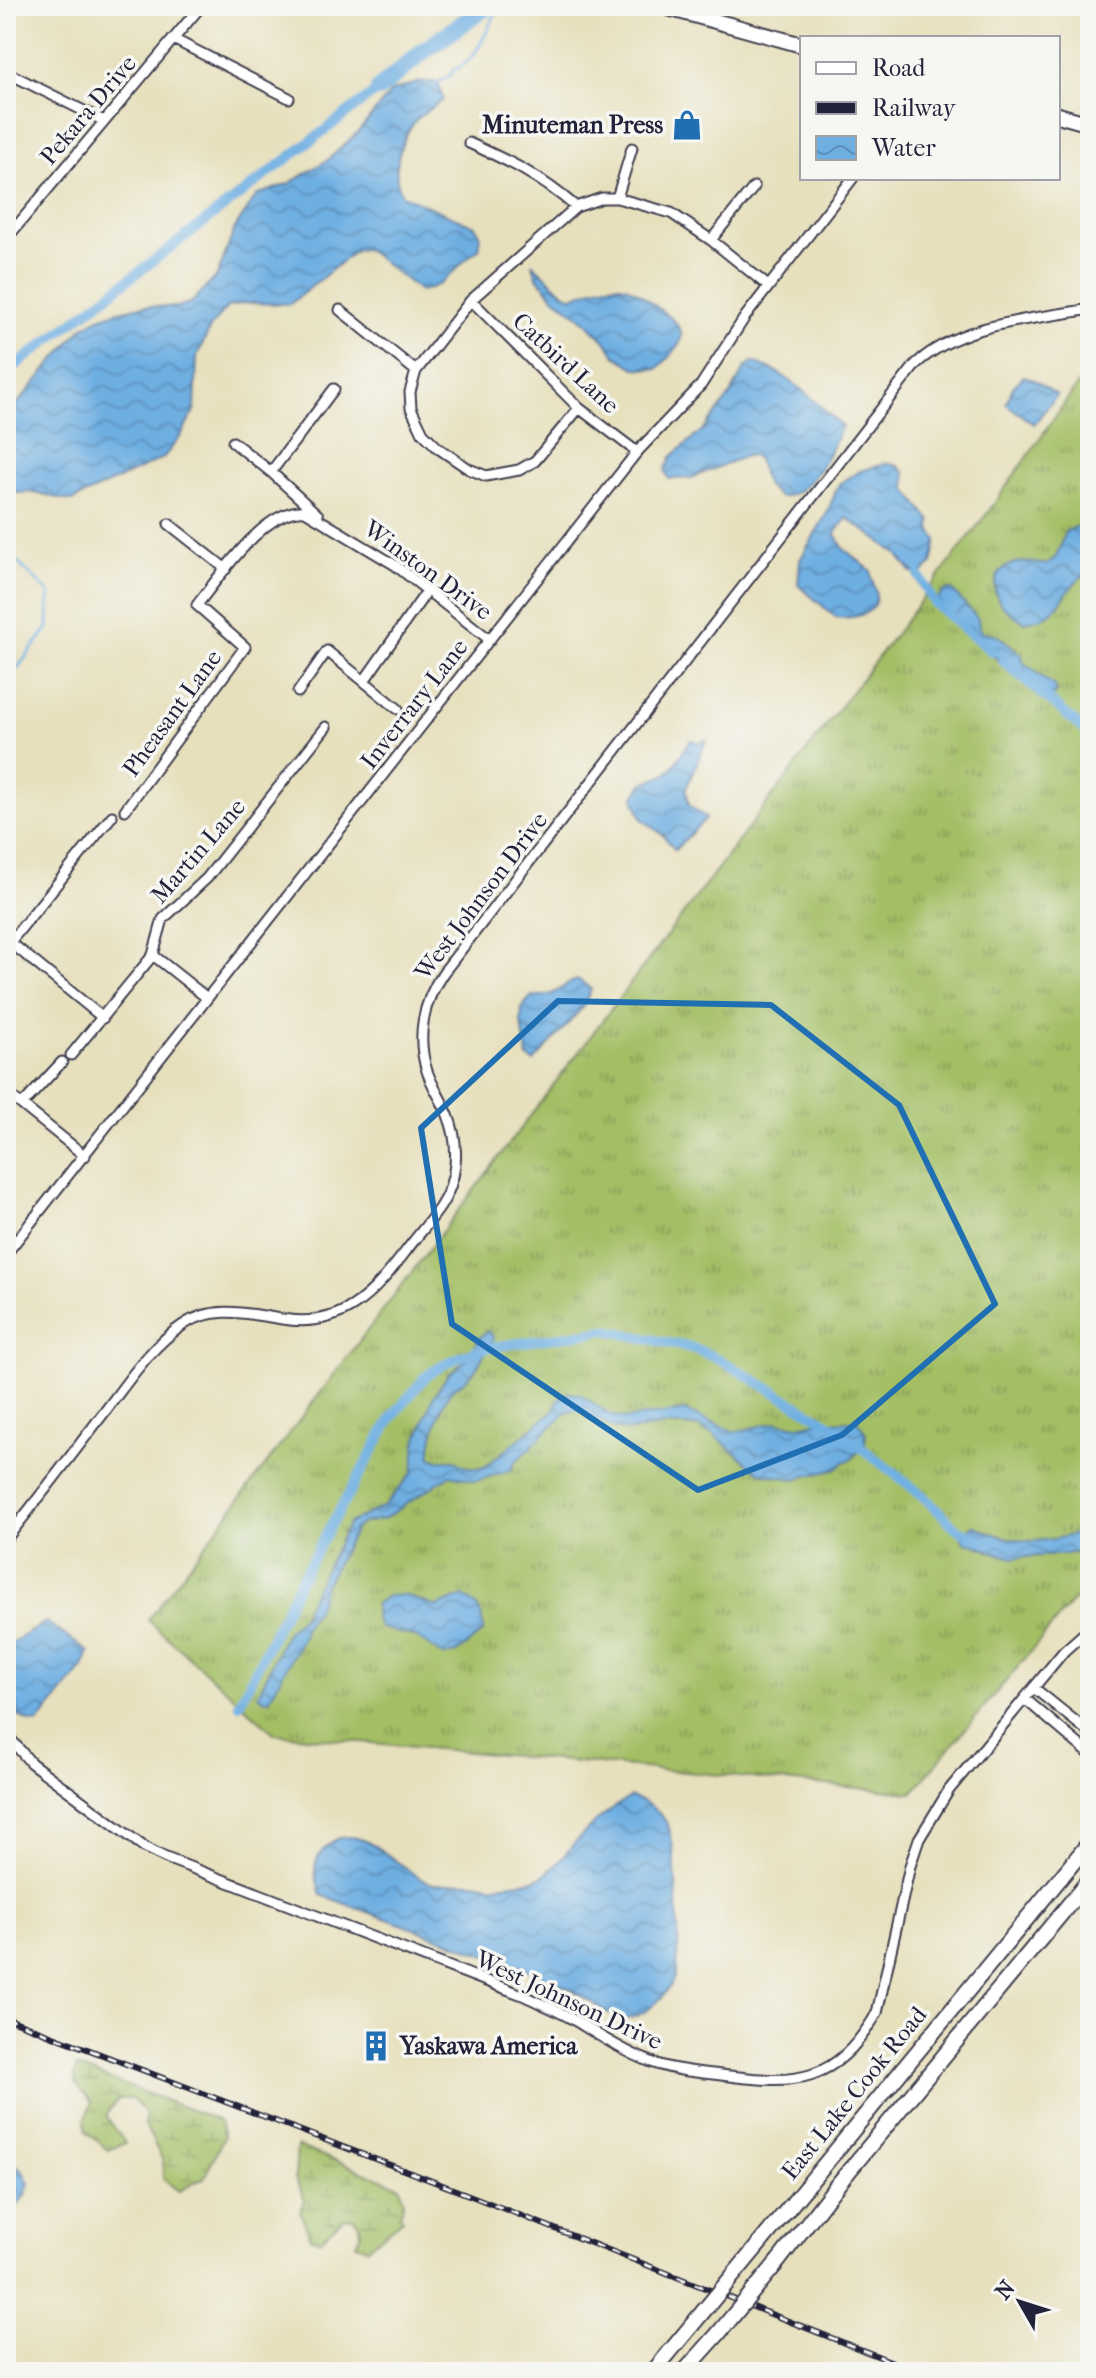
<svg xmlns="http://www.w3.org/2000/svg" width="1096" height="2378" font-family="'IM FELL French Canon',serif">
<defs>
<pattern id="grass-tufts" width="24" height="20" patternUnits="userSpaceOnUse" patternTransform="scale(2)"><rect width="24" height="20" fill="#a3be64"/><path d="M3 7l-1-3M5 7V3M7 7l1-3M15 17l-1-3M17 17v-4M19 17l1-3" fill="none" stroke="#849a54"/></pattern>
<pattern id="wetland-marsh" width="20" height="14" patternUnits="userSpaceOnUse" patternTransform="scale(2)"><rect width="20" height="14" fill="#a3be64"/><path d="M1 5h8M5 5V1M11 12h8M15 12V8" fill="none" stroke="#849a54"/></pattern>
<pattern id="water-waves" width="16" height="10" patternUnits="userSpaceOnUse" patternTransform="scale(2)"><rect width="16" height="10" fill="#6eafe2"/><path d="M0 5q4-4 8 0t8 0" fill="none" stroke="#5a8eb8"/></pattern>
</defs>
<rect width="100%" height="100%" fill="#f6f6f2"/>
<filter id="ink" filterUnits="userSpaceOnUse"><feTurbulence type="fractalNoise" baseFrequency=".0125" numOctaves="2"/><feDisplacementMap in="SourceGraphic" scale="16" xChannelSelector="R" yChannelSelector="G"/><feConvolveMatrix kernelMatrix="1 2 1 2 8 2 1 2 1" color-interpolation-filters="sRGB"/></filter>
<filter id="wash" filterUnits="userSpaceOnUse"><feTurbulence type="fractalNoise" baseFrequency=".006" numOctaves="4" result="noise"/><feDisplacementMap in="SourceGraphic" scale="32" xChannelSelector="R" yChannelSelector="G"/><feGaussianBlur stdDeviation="1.8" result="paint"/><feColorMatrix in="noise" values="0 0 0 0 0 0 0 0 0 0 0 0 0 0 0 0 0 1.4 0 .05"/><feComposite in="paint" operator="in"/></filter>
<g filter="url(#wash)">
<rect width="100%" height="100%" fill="#e7e0bd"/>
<path fill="url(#grass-tufts)" stroke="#627050" stroke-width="2" d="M1090,367V1581L912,1793L275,1734L148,1620L991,508Z"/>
<path fill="url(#wetland-marsh)" stroke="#627050" stroke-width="2" d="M77,2067L220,2121L224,2137L204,2178L179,2191L163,2179V2161L144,2123L146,2114L132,2099H118L109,2110L107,2117L125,2143L108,2150L86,2131L85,2121L92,2102C82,2091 69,2082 77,2067Z
M297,2146L400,2186L404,2200L400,2216L403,2219L367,2248L356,2244L361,2233L360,2225L353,2218L343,2219L320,2240L311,2238L300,2212L305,2200L295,2178Z"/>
<path fill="url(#water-waves)" stroke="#48688e" stroke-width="2" d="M420,82H438L443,100C434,106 423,113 416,120C400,139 390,173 402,195L475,226L481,235L479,249C457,263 447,287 420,291L366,249L356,250L290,304L244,303L227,307L211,326L197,356L195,409L181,436L163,458L72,501L30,492L6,494V417L81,329L99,318L119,311L141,306L178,307L192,302L217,276L235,228L257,195L288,184L329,159L358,132L392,91Z
M532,263L564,293L573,297C588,291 605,282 621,285C633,287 643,297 653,304C688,330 692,337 657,369L635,368L616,356L608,344L586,322L553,296L537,277Z
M752,362C787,370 816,404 842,426C830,452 812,496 779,497L766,485L757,458L748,455L691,478L669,479L665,471L671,457L705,428L729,397L745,368Z
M1024,376L1034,380L1057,395L1034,424L1006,404L1013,387Z
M887,463L898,466L905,473L906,489L931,521L930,529L937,540L932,564L919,576L912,573L896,553L847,518L835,533L844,549L871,571C870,580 876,586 876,595C877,616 851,619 836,617L798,585L800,560L827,513L839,484L860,471Z
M1090,520V574C1071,576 1064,607 1044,617C1039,620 1031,620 1025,622C1017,617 1005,611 1000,603C990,586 996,568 1015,563C1026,560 1036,565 1047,564L1056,557L1065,532Z
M952,590L978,619L979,627L983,632C999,633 1010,645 1022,655L1023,662C1034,670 1043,679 1055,686L1057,692L1045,702L1021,681L1020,673L1014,668L1008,669L982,646L981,639L973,633L968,636L959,629L938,599L944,591Z
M707,739L686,789L689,805L706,818L675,850L663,835L642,819L634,798C645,773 654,785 668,772C677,763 683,750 691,740L700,743Z
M579,980L591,989L582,1008L534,1062L528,1058L521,1022L522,1007L532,996C561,998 561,982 579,980Z
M488,1331L494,1338C485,1350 482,1360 475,1370C469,1379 458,1384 451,1391C440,1404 430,1441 431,1457L439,1460H455C463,1468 474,1469 485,1467L553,1411L559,1399L569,1393L580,1394L609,1414L623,1419L685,1411L735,1432L777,1422L798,1426L817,1422L857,1421L866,1433L865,1443L852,1459L844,1462L837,1469L794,1479L760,1473L713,1434L699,1427L665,1425L629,1431L613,1428L581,1410L568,1411L515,1462L511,1470L476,1481L450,1475L384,1519L362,1523L356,1528L325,1585L315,1612L304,1627V1634L269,1700L263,1699L258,1695L286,1633L305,1614L306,1607L349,1523L385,1506L413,1472L416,1443L433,1397L448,1375L467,1359L481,1336Z
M973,1525C1017,1547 1043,1544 1090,1530V1548L1066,1554L1012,1558L963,1541L962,1537Z
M403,1595L437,1607L464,1596C480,1607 483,1613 483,1632L457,1653L444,1656L416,1637L380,1628L375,1617L376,1603L388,1596Z
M46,1622L89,1652L82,1669L38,1723L31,1722L17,1715L8,1645Z
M630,1797C645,1800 661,1812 668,1826C676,1842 681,1953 676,1973C672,1994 640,2022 618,2019L571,1989L530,1971L321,1895C315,1873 309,1863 328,1845C360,1816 401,1873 430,1883C442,1887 454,1882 466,1882C475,1881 482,1884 490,1885C494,1886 528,1881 533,1880C552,1875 565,1853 578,1839C593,1823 611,1808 630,1797Z
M6,2161L22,2169L29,2183L25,2195L6,2220Z"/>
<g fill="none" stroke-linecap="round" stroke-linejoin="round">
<path stroke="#6eafe2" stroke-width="3" d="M438,82L451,75L453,70C475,64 486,32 496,13L495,6
M6,551L49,593L48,628L6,683"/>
<path stroke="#6eafe2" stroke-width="10" d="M6,373L379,89
M919,576L935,604L991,651
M1003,661L1090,735
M850,1439L922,1495L957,1529L975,1538
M239,1704L298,1584L392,1417L426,1376L446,1363L479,1349L606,1330L692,1348L719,1359L838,1429"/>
<path stroke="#6eafe2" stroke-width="18" d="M379,89L421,53L487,6"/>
</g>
</g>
<g filter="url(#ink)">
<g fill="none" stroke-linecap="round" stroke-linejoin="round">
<g stroke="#403e4e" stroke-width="13">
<path id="street" d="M173,39L289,98
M6,72L104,121
M469,143C511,162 540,176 576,207
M617,198L632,148
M6,239L201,6
M711,240L754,187
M471,300L579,408L637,452
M340,310L416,371
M579,408L535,461L519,470L486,476L469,469L438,448L423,433L411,408L410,392L416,371L471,300L576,207L602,198H617L671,213L711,240L768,286
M233,442L271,472L318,515
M271,472L334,389
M169,524L226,569
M364,681L427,591
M298,692L327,651L398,709
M125,810L245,647L197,605C219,578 265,507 305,511L395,565L490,640
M153,955L207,998
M103,1018L10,942L112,816
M71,1055L153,955L163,919L207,878L326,727
M6,1092L85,1156
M22,1105L62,1062
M6,1254L637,452L701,385L745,317L853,178
M6,1539C40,1497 73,1453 106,1410C129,1380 151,1346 183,1325C214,1304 249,1314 282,1319C343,1329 373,1294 406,1251C417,1236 430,1222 440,1207C458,1180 460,1145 448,1115C442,1100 432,1086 427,1071C416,1037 423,1002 443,973L916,364C962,322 1031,320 1090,309
M1034,1688L1090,1733
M1025,1699L1090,1754
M6,1734L31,1763L144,1847L166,1858L525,1996C541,2004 559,2011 574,2020C597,2034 619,2049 644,2059C668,2070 695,2072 721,2075C798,2085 835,2084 877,2013L910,1866L919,1839L949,1790L1064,1651L1090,1628"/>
</g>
<g stroke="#403e4e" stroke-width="18">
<path id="primary" d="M661,6L802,45
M1058,115L1090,124
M760,2243L1090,1842
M779,2260L834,2189L1090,1879
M653,2372L692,2325
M684,2372L718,2334"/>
</g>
<use href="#street" stroke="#fff" stroke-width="9"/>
<use href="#primary" stroke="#fff" stroke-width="14"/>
<g stroke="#22223b" stroke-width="6">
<path id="rail" d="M6,2018L474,2197L918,2372"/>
</g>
<use href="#rail" stroke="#f6f6f2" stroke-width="3" stroke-dasharray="9" stroke-linecap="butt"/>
<g stroke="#403e4e" stroke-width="18" stroke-linecap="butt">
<path id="primary-bridge" d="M692,2325L760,2243
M718,2334L779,2260"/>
</g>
<use href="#primary-bridge" stroke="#fff" stroke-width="14"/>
</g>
</g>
<path fill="none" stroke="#1f6fb2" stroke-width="6" stroke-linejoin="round" d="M558,1001L771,1005L899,1105L995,1304L842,1435L698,1490L452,1324L421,1128Z"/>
<defs>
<g id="shop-bare" transform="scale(2.4)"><path d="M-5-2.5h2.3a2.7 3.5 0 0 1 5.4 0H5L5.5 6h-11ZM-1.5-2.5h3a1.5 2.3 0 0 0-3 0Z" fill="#1f6fb2" stroke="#f6f6f2" stroke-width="2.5" paint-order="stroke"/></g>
<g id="building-bare" transform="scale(2.4)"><path d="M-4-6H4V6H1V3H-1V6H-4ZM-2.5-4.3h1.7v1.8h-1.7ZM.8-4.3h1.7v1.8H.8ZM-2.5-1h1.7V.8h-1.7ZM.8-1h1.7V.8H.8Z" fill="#1f6fb2" stroke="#f6f6f2" stroke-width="2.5" paint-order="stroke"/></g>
</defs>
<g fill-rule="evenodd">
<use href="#shop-bare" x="687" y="125"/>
<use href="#building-bare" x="376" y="2046"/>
</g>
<g text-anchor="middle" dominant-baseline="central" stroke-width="7" stroke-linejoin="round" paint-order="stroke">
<g font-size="24" fill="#22223b" stroke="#f6f6f2">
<text transform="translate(88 110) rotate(-50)">Pekara Drive</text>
<text transform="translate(566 363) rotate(43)">Catbird Lane</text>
<text transform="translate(428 570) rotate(36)">Winston Drive</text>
<text transform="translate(414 704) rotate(-52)">Inverrary Lane</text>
<text transform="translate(172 713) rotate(-54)">Pheasant Lane</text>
<text transform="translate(198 851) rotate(-49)">Martin Lane</text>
<text transform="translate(481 896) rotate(-53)">West Johnson Drive</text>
<text transform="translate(569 2000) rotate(25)">West Johnson Drive</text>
<text transform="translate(854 2093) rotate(-51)">East Lake Cook Road</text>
</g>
<g font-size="24" font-weight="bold" fill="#22223b" stroke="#f6f6f2" text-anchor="end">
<text x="663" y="125">Minuteman Press</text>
<text x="400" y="2046" text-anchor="start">Yaskawa America</text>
</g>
</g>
<rect width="1096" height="2378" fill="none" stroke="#f6f6f2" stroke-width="32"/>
<rect x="800" y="36" width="260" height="144" fill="#f6f6f2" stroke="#a1a1a9" stroke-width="2"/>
<rect x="816" y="62" width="40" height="12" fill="#ffffff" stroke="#a1a1a9" stroke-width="2"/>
<text x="872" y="76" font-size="24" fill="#22223b">Road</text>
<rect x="816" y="102" width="40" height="12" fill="#22223b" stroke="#a1a1a9" stroke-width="2"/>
<text x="872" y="116" font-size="24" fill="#22223b">Railway</text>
<rect x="816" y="136" width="40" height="24" fill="url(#water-waves)" stroke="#a1a1a9" stroke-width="2"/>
<text x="872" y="156" font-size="24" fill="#22223b">Water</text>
<g transform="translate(1020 2302) rotate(309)" stroke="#f6f6f2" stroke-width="6" paint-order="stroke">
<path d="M0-6L14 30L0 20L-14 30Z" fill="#22223b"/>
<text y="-12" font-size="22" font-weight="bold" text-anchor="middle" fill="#22223b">N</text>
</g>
</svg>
